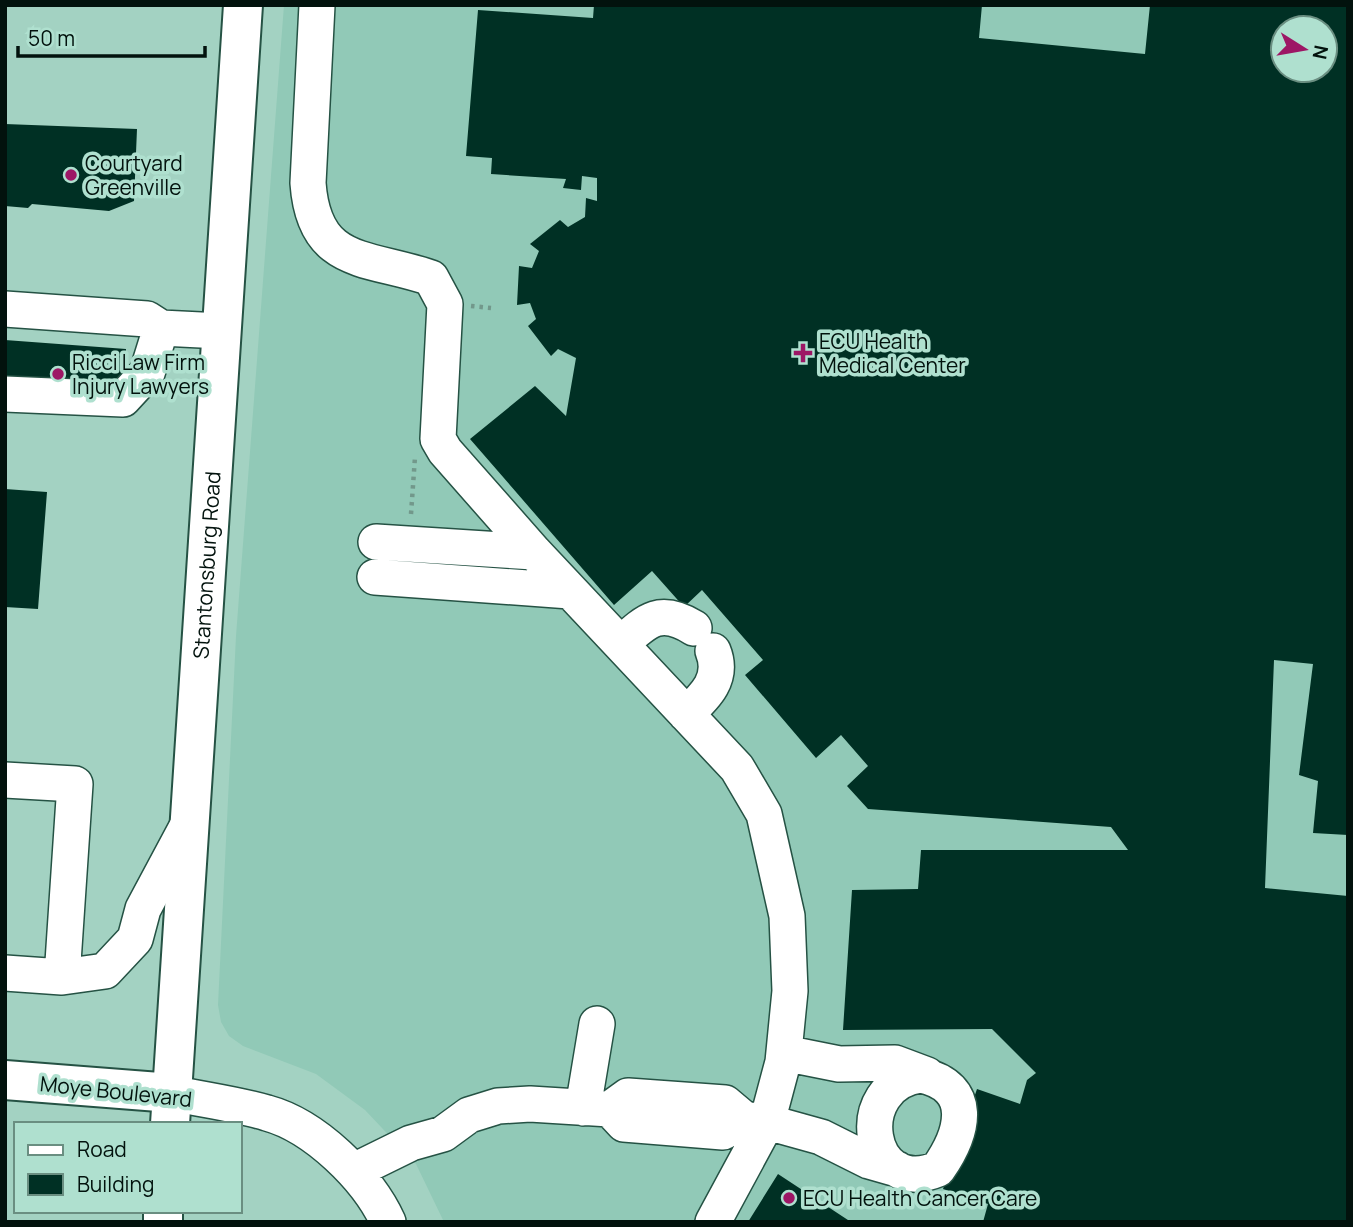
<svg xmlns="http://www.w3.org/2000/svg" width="1353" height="1227" font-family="Manrope,sans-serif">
<rect width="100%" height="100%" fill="#a3d2c2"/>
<path fill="#91c9b7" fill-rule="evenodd" d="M284,5H1348V1222H444L416,1164L365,1110L316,1074L243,1046L229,1036L221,1022L218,1005L236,636ZM1283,28H1325V70H1283Z"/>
<path fill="#003024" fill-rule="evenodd" d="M594,5H982L979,38L1145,54L1150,5H1348V835L1313,833L1318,781L1299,775L1313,664L1274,660L1265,888L1348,896V1222H983L988,1204L943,1189L977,1089L1020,1104L1027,1080L1036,1073L992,1029L843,1030L852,890L918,889L921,850H1128L1111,827L868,809L847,786L868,766L841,735L816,758L745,675L763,660L702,590L684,607L652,571L614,605L470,439L535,386L566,416L576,358L558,349L551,356L528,326L536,319L530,303L517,305L519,266L532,268L539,251L530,244L560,220L568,227L585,217L586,198L597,201V178L582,176L581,190L563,188L566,179L491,174L492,158L466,156L478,10L593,18ZM1283,28H1325V70H1283Z
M5,124L137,129L134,201L109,211L32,204L28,208L5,206Z
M5,340L126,349L124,391L5,384Z
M5,489L47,492L38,609L5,607Z
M778,1174L851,1222H748Z"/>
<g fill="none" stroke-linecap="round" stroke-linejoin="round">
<g stroke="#255244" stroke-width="38">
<path id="minor" d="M317,5L308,183C314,267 367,256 431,278L445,304L438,439L445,451L534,552L737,768L764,814L787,916L790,991L783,1062L767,1122L713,1222
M5,309L147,319L161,328L221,331
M5,394L123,399L147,373L161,328
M376,542L534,552
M375,577L570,591
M621,644C647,620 660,607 694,628
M686,714C706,696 724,678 713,651
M5,780L75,784L62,977L5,973
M62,977L105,971L135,939L143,909L189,823
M784,1053L839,1064L895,1063L927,1075
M921,1075C975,1087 964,1132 938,1169C866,1199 849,1084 921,1075Z
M172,1093C204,1100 237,1104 267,1113C315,1126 368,1178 388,1222
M583,1108L597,1024
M610,1109L624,1124L723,1132L744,1119
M354,1171L411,1143L443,1134L469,1115L498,1106L530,1104L610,1109L628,1096L725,1103L744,1119L767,1122L821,1137L869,1161L897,1169"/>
</g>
<g stroke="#255244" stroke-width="42">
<g id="major">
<path d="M5,1080L172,1093"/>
<path id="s1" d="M170,1124L243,5"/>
<path d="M163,1222V1211"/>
</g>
</g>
<path stroke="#72988b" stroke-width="4.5" stroke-dasharray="3.5 5" stroke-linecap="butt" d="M471,306L491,308
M411,514L415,457"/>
<use href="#minor" stroke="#fff" stroke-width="35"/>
<use href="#major" stroke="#fff" stroke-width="38"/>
</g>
<g fill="#9d1665" stroke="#afe0cf" stroke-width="2.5">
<circle cx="71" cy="175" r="7"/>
<path d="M799.5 342.5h7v7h7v7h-7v7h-7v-7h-7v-7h7z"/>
<circle cx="58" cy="374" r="7"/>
<circle cx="789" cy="1198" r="7"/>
</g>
<g text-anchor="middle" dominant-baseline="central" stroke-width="7" stroke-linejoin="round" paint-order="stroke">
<g font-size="21" fill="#02120d" stroke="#afe0cf" text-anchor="start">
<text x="85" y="163">Courtyard<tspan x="85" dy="24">Greenville</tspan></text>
<text x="819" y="341">ECU Health<tspan x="819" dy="24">Medical Center</tspan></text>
<text x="72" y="362">Ricci Law Firm<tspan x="72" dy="24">Injury Lawyers</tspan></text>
<text x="803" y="1198">ECU Health Cancer Care</text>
</g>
<g font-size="21" fill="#02120d" stroke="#afe0cf">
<text stroke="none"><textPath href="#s1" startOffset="560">Stantonsburg Road</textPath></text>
<text transform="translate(116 1091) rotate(6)">Moye Boulevard</text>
</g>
</g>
<rect width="1353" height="1227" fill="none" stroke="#02120d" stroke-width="14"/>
<rect x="14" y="1122" width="228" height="91" fill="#afe0cf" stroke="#6a8e81" stroke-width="2"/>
<rect x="28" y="1145" width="35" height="10" fill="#ffffff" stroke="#6a8e81" stroke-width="2"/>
<text x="77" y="1157" font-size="21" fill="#02120d">Road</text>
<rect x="28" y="1174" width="35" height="21" fill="#003024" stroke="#6a8e81" stroke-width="2"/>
<text x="77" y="1192" font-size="21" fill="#02120d">Building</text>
<g transform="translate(1304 49) rotate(101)"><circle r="33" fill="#afe0cf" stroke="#6a8e81" stroke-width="2"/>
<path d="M0-5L12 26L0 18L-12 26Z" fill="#9d1665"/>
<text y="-10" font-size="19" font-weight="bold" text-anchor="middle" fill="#02120d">N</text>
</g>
<path d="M18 46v10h187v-10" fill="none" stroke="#02120d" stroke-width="3.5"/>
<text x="28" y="46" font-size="21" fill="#02120d" stroke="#afe0cf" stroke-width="5" paint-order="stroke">50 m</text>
</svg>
